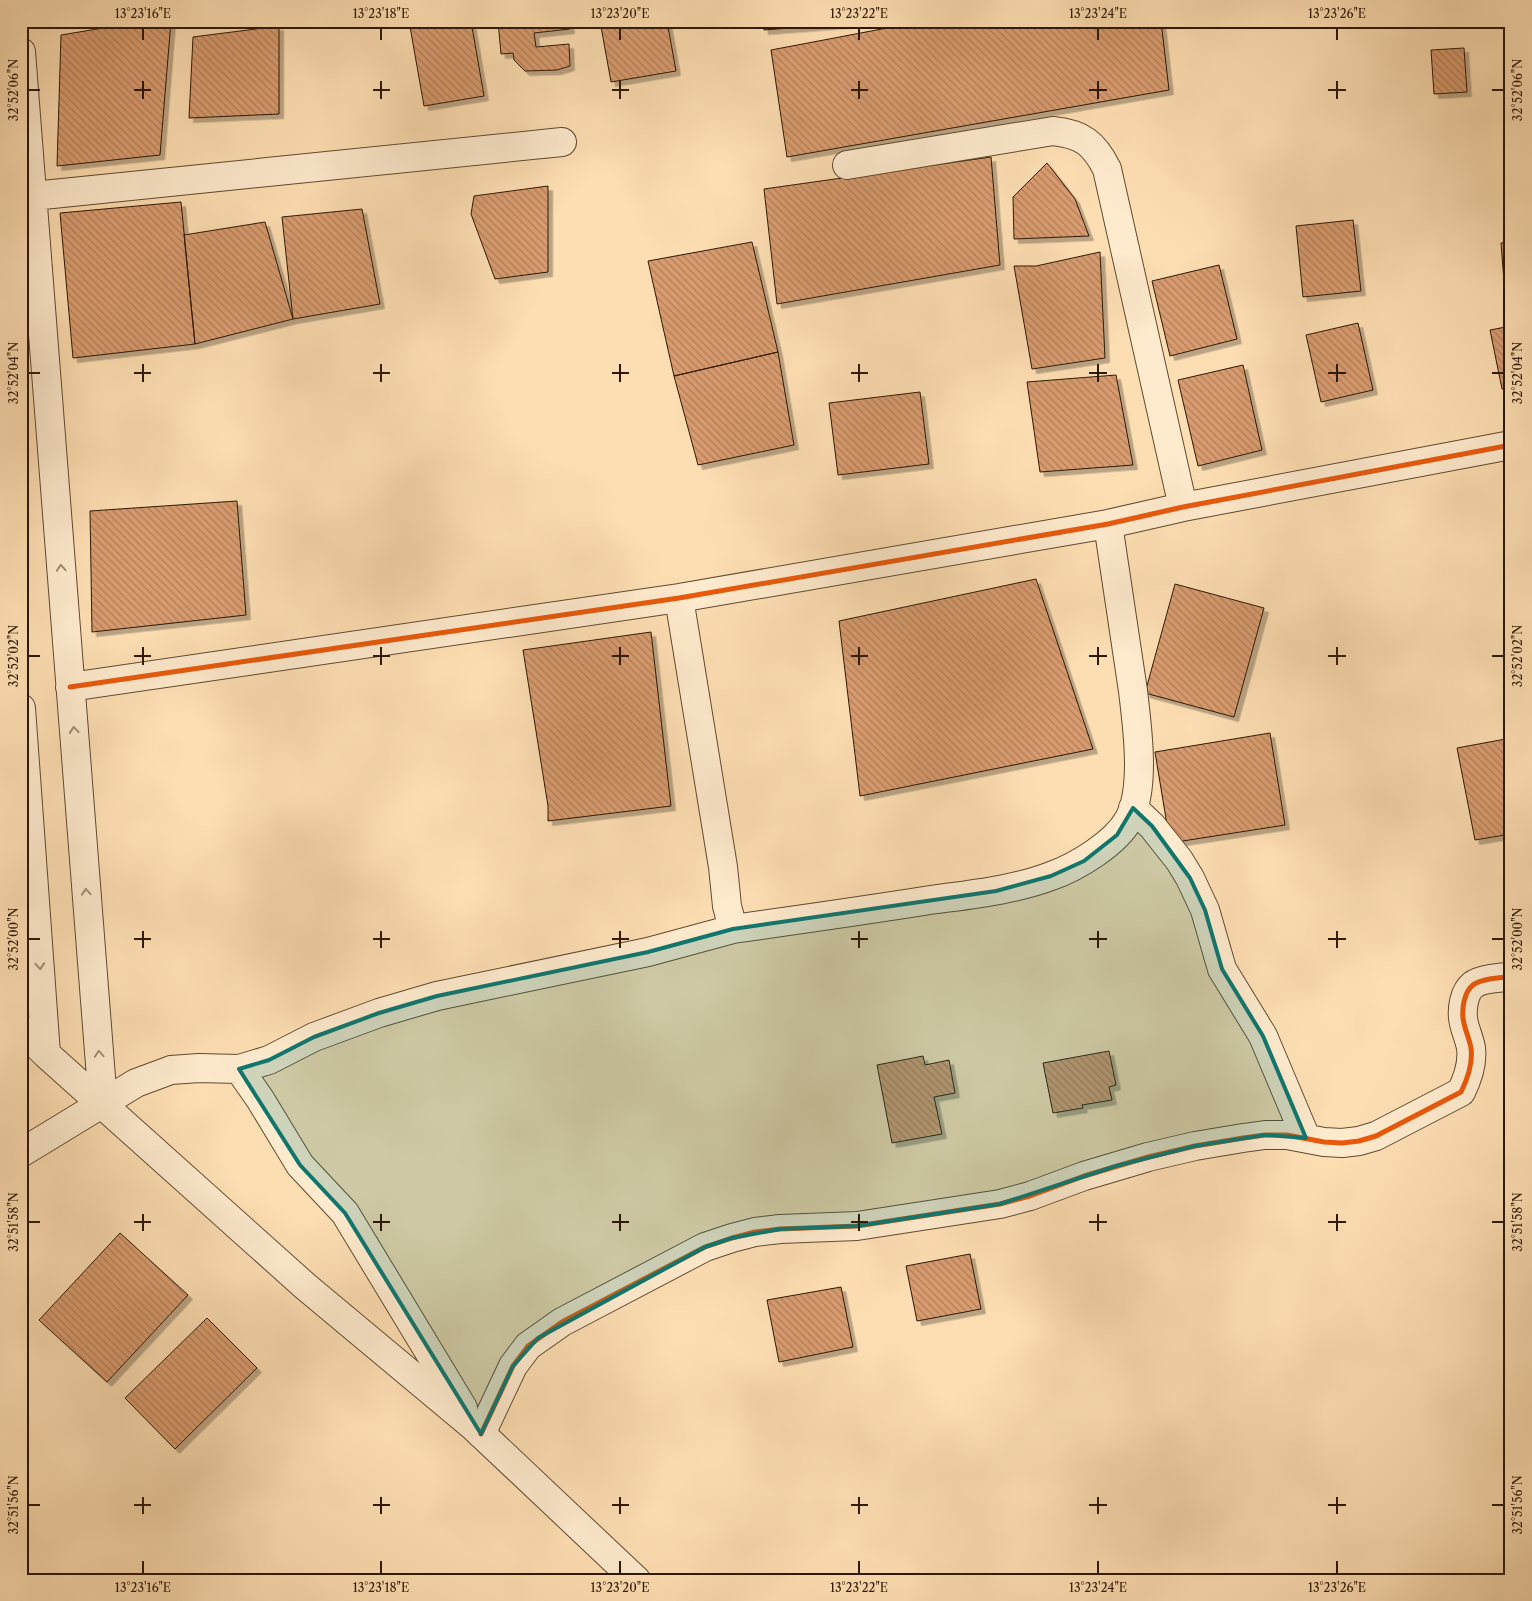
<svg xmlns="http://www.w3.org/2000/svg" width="1532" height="1601" font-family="'Libre Caslon Text',serif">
<defs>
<pattern id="building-back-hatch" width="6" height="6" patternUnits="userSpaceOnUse" patternTransform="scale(1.25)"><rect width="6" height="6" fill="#d99c6f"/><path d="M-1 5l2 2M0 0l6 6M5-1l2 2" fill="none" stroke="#b07e59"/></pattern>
<filter id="shadow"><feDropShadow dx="4.5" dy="4.5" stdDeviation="0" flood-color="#0004"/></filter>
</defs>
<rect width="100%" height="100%" fill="#fddeb2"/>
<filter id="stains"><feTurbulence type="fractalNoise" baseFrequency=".004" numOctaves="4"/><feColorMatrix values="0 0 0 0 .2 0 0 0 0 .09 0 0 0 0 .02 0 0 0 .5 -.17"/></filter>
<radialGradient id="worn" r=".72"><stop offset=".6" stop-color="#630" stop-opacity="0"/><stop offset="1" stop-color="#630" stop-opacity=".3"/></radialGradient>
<path fill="url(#building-back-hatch)" stroke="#2d1805" filter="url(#shadow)" d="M145,21H171L160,155L57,166L61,35Z
M409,21H471L484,96L424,106Z
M498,21H569L570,29L534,33L536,47L569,44L570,66L557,70L525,71L514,60L513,53L501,54Z
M600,21H667L676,71L611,82Z
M763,21H881L764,30Z
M924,21H1161L1169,90L787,157L771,50Z
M279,26V114L189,118L193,37Z
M1464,48L1467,92L1434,94L1431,50Z
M991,157L1000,265L777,304L764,189Z
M1047,163L1075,199L1089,236L1014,239L1013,197Z
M548,186V272L495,279L471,214L474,196Z
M181,202L195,344L73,358L60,213Z
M362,209L380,304L293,319L282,217Z
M1353,220L1361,291L1303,297L1296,226Z
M265,222L293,319L195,344L184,235Z
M752,242L778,352L674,376L648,261Z
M1511,242V307H1506L1501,243Z
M1100,252L1105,358L1032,369L1014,266H1036Z
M1219,265L1237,339L1170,356L1152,281Z
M1358,323L1373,390L1321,402L1306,335Z
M1511,326V388L1502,389L1490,330Z
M778,352L794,445L698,465L674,376Z
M1243,365L1262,450L1198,466L1178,380Z
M1116,375L1133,465L1040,472L1027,382Z
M920,392L929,464L838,475L829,403Z
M237,501L246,615L92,632L90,511Z
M1036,579L1093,749L860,796L839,621Z
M1175,584L1264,608L1234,717L1145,693Z
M651,632L671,806L548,821V806L523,650Z
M1270,733L1285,825L1170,843L1155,752Z
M1511,738V834L1475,840L1457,748Z
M1109,1051L1116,1085L1109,1087L1112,1100L1082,1105L1083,1108L1053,1113L1043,1063Z
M923,1056L925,1065L949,1060L955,1093L934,1097L942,1134L892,1143L877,1065Z
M120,1233L188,1295L107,1382L39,1320Z
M970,1254L981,1309L917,1321L906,1266Z
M841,1287L853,1347L779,1362L767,1300Z
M207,1318L257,1368L175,1449L125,1398Z"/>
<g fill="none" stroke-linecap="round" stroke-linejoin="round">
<g stroke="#614a30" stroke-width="30">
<path id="minor" d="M21,52L103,1103
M847,165L1053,131C1082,134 1094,143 1107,169L1183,507
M33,196L562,142
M70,687L679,598L1108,524L1183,507L1511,445
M21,708L46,1054
M1133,808L1152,826L1179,860L1190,878L1205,910L1222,969L1263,1036L1306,1138
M733,929C797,920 860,911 924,901C965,895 1012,891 1051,876C1077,867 1116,843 1129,819C1146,788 1137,725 1133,691L1108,524
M21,1029L46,1054L305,1286L474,1427L636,1580
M239,1069L260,1099L300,1165L345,1213L463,1408
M21,1153L136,1083L171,1070L199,1068L239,1069L269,1060L314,1037L379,1013L437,996L648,952L733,929L727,906L723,867L679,598
M481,1434L513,1366L528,1346L562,1322L705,1247L732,1238L755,1232L780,1229L857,1226L1000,1204L1030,1196L1084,1176L1148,1157L1195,1146L1243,1138L1265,1135H1287L1324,1142L1342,1143L1359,1141L1376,1136L1461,1092C1468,1078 1473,1064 1471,1048C1469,1037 1464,1028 1463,1018C1462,1008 1464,992 1473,985C1480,979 1502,977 1511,977"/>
</g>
<use href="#minor" stroke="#feeacd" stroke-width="28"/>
<g stroke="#feeacd" stroke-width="8">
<path id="cycleway" d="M70,687L679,598L1108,524L1183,507L1511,445
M481,1434L513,1366L528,1346L562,1322L705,1247L732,1238L755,1232L780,1229L857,1226L1000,1204L1030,1196L1084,1176L1148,1157L1195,1146L1243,1138L1265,1135H1287L1324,1142L1342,1143L1359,1141L1376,1136L1461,1092C1468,1078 1473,1064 1471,1048C1469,1037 1464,1028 1463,1018C1462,1008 1464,992 1473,985C1480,979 1502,977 1511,977"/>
</g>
<use href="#cycleway" stroke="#e8590c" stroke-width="5"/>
</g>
<defs><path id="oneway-chevron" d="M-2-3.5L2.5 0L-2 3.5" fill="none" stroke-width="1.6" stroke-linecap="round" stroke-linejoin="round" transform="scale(1.25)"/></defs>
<g stroke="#a08c73">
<use href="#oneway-chevron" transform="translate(61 568) rotate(-94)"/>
<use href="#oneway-chevron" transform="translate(74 730) rotate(-95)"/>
<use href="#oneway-chevron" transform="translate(86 892) rotate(-94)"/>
<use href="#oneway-chevron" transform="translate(40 966) rotate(86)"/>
<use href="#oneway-chevron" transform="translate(99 1054) rotate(-94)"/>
</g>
<path fill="#0f766e" fill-opacity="0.2" stroke="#0f766e" stroke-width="4" stroke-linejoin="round" d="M1133,808L1152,826L1190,878L1205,910L1222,969L1263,1036L1306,1138L1265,1135L1195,1146L1116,1166L1000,1204L857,1226L780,1229L732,1238L705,1247L538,1338L513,1366L481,1434L345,1213L300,1165L239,1069L269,1060L314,1037L379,1013L437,996L648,952L733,929L996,891L1051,876L1084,861L1117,835Z"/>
<path fill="none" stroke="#2d1805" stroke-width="2" d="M143,28V40M381,28V40M620,28V40M859,28V40M1098,28V40M1337,28V40M143,81V99M381,81V99M620,81V99M859,81V99M1098,81V99M1337,81V99M28,90H40M134,90H151M373,90H390M612,90H629M851,90H868M1089,90H1107M1328,90H1346M1492,90H1504M143,364V382M381,364V382M620,364V382M859,364V382M1098,364V382M1337,364V382M28,373H40M134,373H151M373,373H390M612,373H629M851,373H868M1089,373H1107M1328,373H1346M1492,373H1504M143,647V665M381,647V665M620,647V665M859,647V665M1098,647V665M1337,647V665M28,656H40M134,656H151M373,656H390M612,656H629M851,656H868M1089,656H1107M1328,656H1346M1492,656H1504M143,931V948M381,931V948M620,931V948M859,931V948M1098,931V948M1337,931V948M28,939H40M134,939H151M373,939H390M612,939H629M851,939H868M1089,939H1107M1328,939H1346M1492,939H1504M143,1214V1231M381,1214V1231M620,1214V1231M859,1214V1231M1098,1214V1231M1337,1214V1231M28,1222H40M134,1222H151M373,1222H390M612,1222H629M851,1222H868M1089,1222H1107M1328,1222H1346M1492,1222H1504M143,1497V1514M381,1497V1514M620,1497V1514M859,1497V1514M1098,1497V1514M1337,1497V1514M28,1505H40M134,1505H151M373,1505H390M612,1505H629M851,1505H868M1089,1505H1107M1328,1505H1346M1492,1505H1504M143,1561V1574M381,1561V1574M620,1561V1574M859,1561V1574M1098,1561V1574M1337,1561V1574"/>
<rect width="1532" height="1601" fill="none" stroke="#fddeb2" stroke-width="55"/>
<rect x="28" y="28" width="1476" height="1546" fill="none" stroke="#2d1805" stroke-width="2"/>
<g font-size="12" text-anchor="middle" fill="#2d1805">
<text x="143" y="18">13°23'16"E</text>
<text x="381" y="18">13°23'18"E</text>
<text x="620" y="18">13°23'20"E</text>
<text x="859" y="18">13°23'22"E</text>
<text x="1098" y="18">13°23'24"E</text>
<text x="1337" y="18">13°23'26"E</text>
<text transform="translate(14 90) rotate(-90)" y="4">32°52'06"N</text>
<text transform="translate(1518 90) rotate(-90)" y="4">32°52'06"N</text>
<text transform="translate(14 373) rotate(-90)" y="4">32°52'04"N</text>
<text transform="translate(1518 373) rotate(-90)" y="4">32°52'04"N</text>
<text transform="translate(14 656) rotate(-90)" y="4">32°52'02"N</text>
<text transform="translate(1518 656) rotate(-90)" y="4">32°52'02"N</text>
<text transform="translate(14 939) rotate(-90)" y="4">32°52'00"N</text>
<text transform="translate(1518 939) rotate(-90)" y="4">32°52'00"N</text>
<text transform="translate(14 1222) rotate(-90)" y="4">32°51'58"N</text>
<text transform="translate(1518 1222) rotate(-90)" y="4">32°51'58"N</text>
<text transform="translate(14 1505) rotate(-90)" y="4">32°51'56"N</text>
<text transform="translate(1518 1505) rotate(-90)" y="4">32°51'56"N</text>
<text x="143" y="1592">13°23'16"E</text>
<text x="381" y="1592">13°23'18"E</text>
<text x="620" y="1592">13°23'20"E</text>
<text x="859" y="1592">13°23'22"E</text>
<text x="1098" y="1592">13°23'24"E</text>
<text x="1337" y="1592">13°23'26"E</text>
</g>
<rect width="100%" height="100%" filter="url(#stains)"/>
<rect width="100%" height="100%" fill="url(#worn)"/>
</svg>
